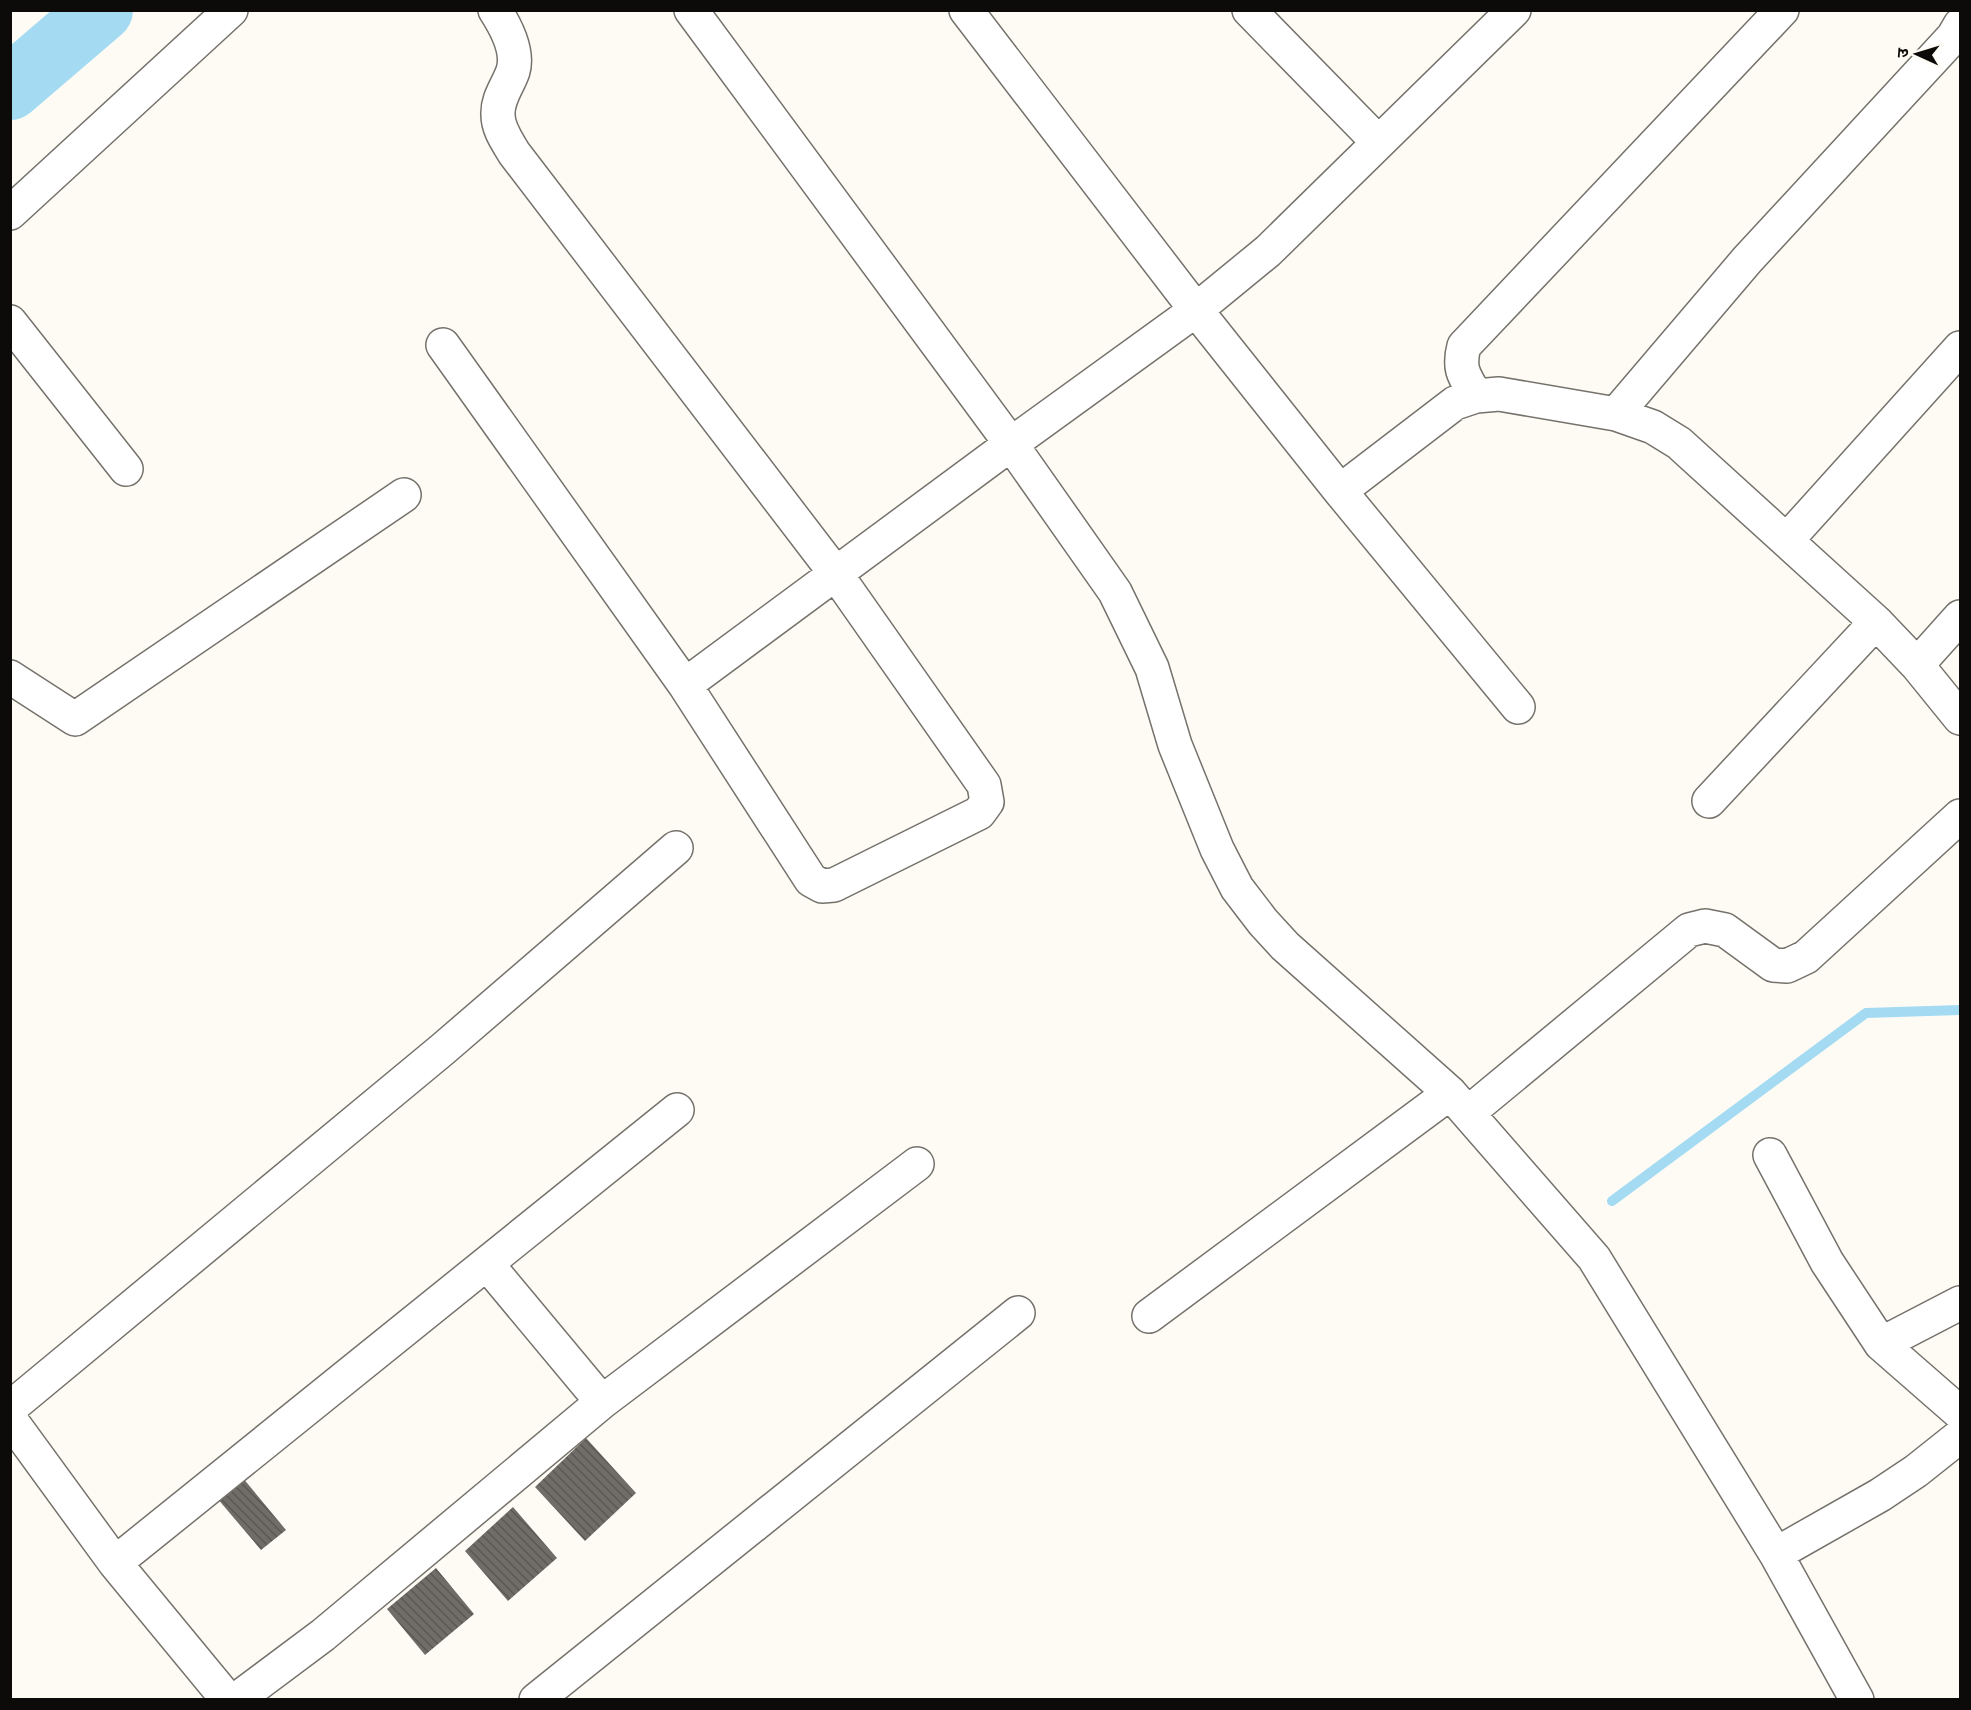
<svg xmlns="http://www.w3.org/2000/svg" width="1971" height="1710" font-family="'Fira Sans Condensed','Noto Sans Devanagari',sans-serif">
<defs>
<pattern id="building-back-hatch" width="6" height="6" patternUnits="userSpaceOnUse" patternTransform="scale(1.5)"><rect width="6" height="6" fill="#706d68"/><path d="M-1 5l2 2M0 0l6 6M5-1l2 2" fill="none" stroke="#5a5854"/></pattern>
</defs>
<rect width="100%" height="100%" fill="#fefbf5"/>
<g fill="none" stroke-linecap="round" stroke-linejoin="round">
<path stroke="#a4dbf2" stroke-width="10" d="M1612,1201L1866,1013L1960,1010"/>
<path stroke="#a4dbf2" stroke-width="64" d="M10,88L101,10"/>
</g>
<path fill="url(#building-back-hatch)" d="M586,1438L636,1493L585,1541L535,1487Z
M242,1477L286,1530L261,1550L217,1498Z
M513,1507L557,1558L508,1601L465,1551Z
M436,1568L474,1614L425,1655L387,1609Z"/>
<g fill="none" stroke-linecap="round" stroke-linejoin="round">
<g stroke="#75726c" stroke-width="36">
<path id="minor" d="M691,10L1011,444L1115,592L1152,668L1175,745L1217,849L1237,888L1263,922L1285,946L1450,1093L1594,1258L1776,1554L1857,1700
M966,10L1196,310L1340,491L1518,707
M1249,10L1378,142
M10,213L231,10
M10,322L126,469
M443,345L685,685L811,880L822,886L834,885L979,813L987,802L984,785L836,574L514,153C507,141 498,129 498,115C497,98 508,86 513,71C519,51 506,27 495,10
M1476,396C1464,376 1458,369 1464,346L1782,10
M1616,414L1747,260L1953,37L1960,25
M1340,491L1455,403L1476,396L1499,394L1616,414L1653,427L1679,443L1876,622L1917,665L1960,718
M1787,540L1960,348
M1917,665L1960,617
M10,677L75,719L404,495
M685,685L1011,444L1196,310L1268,251L1514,10
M1709,801L1876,622
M1468,1113L1689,930L1705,926L1725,930L1773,965L1787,966L1806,957L1960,816
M1770,1155L1827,1262L1881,1344L1960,1413
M487,1264L602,1402
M1149,1316L1450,1093
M1881,1344L1960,1303
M10,1408L443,1049L676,848
M10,1419L115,1563L228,1700
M1776,1554L1880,1495L1916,1471L1960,1436
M115,1563L677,1110
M236,1700L323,1635L602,1402L917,1164
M536,1700L1018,1313"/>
</g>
<use href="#minor" stroke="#fff" stroke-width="33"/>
</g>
<rect width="1971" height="1710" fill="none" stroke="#0c0b09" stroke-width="24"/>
<g transform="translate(1917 54) rotate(274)" stroke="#fefbf5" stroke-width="4.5" paint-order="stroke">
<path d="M0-4.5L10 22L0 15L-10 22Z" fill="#0c0b09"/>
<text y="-9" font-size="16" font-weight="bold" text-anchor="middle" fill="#0c0b09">उ</text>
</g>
</svg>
